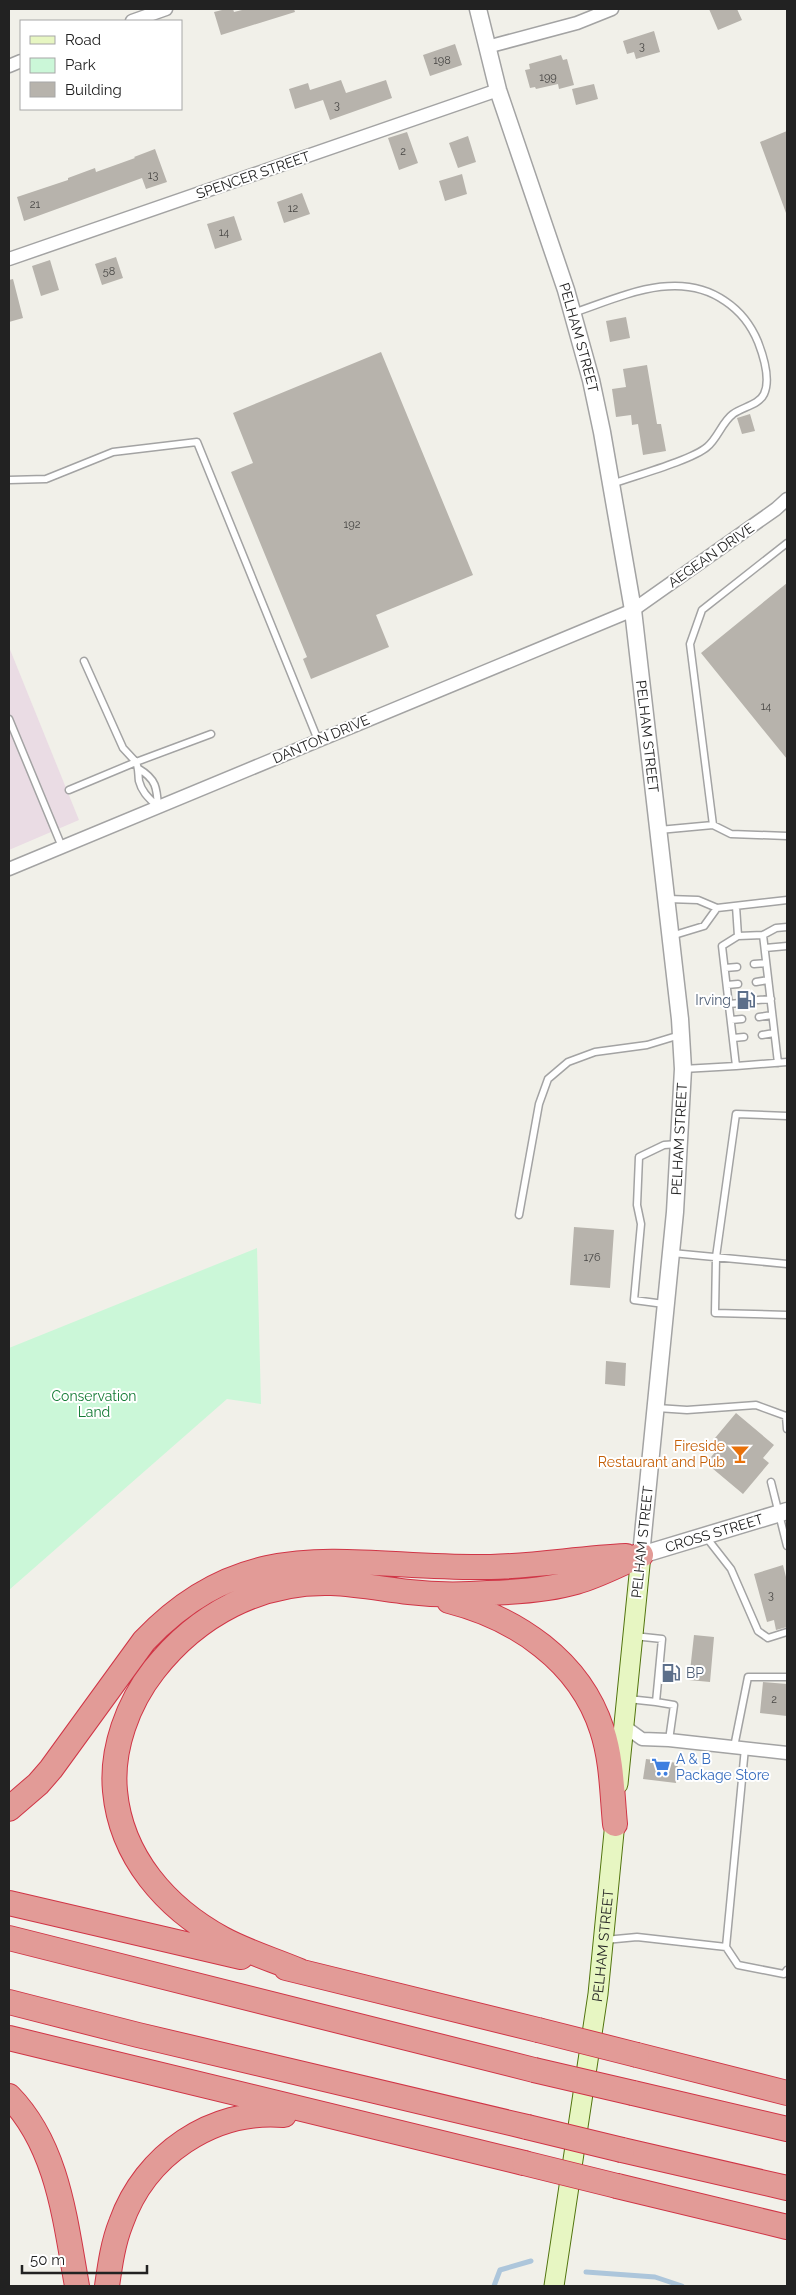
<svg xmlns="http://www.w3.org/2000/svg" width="796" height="2295" font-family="Raleway,sans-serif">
<rect width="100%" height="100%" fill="#f1f0e9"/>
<path fill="#eadce4" d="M9,647L79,820L9,850Z"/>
<path fill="#cbf7d8" d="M257,1248L261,1404L227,1399L9,1590V1348Z"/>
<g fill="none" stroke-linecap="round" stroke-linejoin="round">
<path stroke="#adc6db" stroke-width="5" d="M586,2272L655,2277L682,2286
M494,2286L500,2270L531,2261"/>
</g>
<path fill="#b7b3ac" d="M226,9H233L234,12L246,9H294L295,12L221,35L214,12Z
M709,9H737L742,20L718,30Z
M654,31L660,52L636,59L634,52L627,54L623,41Z
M455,44L462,65L430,76L423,55Z
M561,55L563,60L567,59L574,85L559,89L558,84L536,89L535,87L530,88L525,70L530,69L529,64Z
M341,80L346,93L386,80L392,98L330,120L323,100L295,109L289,89L308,83L310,90Z
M594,84L598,99L576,105L572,89Z
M787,131V212L786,213L760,142Z
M407,132L418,163L399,170L388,138Z
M468,136L476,162L458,168L449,143Z
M155,149L167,182L146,189L142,178L24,221L17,197L68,180V178L95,168L96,172L135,158L134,157Z
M462,174L467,194L445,201L439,181Z
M302,193L310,214L284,223L277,202Z
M234,216L242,240L215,249L207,224Z
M116,257L123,278L102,285L95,264Z
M50,260L59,290L41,296L32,266Z
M13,279L23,318L9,322V280Z
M626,317L630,338L610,342L606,321Z
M381,352L473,575L376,615L389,647L311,679L303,659L307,657L231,472L253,463L233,413Z
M647,365L657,424H661L666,451L643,455L638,424L632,425L631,415L616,417L612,389L626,387L623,369Z
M750,414L755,431L742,434L737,418Z
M787,583V759L701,653Z
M574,1227L614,1230L610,1288L570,1285Z
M606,1361L626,1363L625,1386L605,1384Z
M736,1413L774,1445L763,1458L769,1463L743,1494L706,1463L717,1450L710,1444Z
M783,1565L787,1581V1627L776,1630L774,1620L767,1622L754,1574Z
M694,1635L714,1637L710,1682L689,1680Z
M763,1682L787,1684V1716L760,1713Z
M646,1759L678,1763L676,1783L643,1779Z"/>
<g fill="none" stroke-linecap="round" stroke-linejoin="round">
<g stroke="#a3a3a3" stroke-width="9">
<path id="service" d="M573,313C621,297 678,268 725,301C740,311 751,325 758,342C763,355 771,379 764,394C759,405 742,407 733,414C722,422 718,438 707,447C692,460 634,476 612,484
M9,480L46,479L113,452L197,442L318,740
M84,661L123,748L136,762L211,734
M9,719L62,847
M139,769C156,779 157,788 158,807
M69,790L136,762C139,769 138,774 139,781C142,793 150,799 158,807
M713,825L690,644L702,610L787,543
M659,830L713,825L731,834L787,836
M668,899L698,900L717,908L787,900
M736,906L738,936
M763,935L776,928L787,927
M671,936L704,926L717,908
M765,948L787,946
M754,964L766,963
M725,968L737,967
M756,982L768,980
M727,985L738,984
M758,1000L771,999
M729,1004L740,1003
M759,1017L772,1015
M731,1020L742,1019
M762,1035L774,1033
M733,1038L744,1037
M736,1066L787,1062
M683,1069L736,1066L722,946L738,936L763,935L778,1063
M787,1116L736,1114L716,1257L715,1313L787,1315
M519,1215L539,1104L548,1079L568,1062L595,1052L647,1045L680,1035
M672,1253L787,1264
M664,1304L634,1300L641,1224L637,1205L639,1157L664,1145L678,1144
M657,1408L687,1410L756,1405L786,1416L787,1429
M771,1482L787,1546
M706,1537L731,1569L758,1631L768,1638L787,1632
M628,1699L656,1702L662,1639L634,1636
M656,1702L674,1705L669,1740
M734,1747L748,1677H787
M605,1940L637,1937L726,1947L745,1748
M726,1947L738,1965L784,1974L787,1970"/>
</g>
<g stroke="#a3a3a3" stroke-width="15">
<path id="minor" d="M132,21L166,9
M487,47L577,23L612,9
M9,66L21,61
M9,259L498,90
M9,869L633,610L776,509L787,499
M624,1726L642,1739L669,1740L787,1753"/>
</g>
<g stroke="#a3a3a3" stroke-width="19">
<g id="tertiary">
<path id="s1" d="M478,9L498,90L566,290L591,380L602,432L633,610L680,1019L683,1069L675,1212L641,1555L787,1511"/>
</g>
</g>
<g stroke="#51740d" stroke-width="21">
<g id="secondary">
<path d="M618,1784L641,1555"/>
<path id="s2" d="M554,2286L598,1994L616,1812"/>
</g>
</g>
<g stroke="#d03546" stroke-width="26">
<path id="motorway" d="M449,1601C516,1618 580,1661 602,1730C612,1760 612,1793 615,1824
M9,1809L38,1784L51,1769L144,1641C251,1528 354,1570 491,1567C536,1566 581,1558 626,1556
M9,1903L241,1957
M9,1938L534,2070
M286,1968L538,2030
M300,1971C274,1960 247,1952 223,1939C166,1908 121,1857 115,1791C111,1749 128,1703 154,1670C197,1615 260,1581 331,1583C357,1584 383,1589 409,1592C435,1595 463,1595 488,1593C516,1592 549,1590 576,1582C598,1576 620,1564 641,1555
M9,2002L138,2035L527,2127
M9,2038L524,2163
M637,2055L787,2093
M633,2093L787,2129
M9,2096C58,2146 65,2220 77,2286
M622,2150L787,2188
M617,2186L787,2227
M107,2286C110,2265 113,2243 121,2223C145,2155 212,2109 284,2115"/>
</g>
<use href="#service" stroke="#fff" stroke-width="6"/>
<use href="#minor" stroke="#fff" stroke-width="12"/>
<use href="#tertiary" stroke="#fff" stroke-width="16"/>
<use href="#secondary" stroke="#e7f6c2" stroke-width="19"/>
<use href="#motorway" stroke="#e29b97" stroke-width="24"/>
<g stroke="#d03546" stroke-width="26" stroke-linecap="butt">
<path id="motorway-bridge" d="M538,2030L637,2055
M534,2070L633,2093
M527,2127L622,2150
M524,2163L617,2186"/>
</g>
<use href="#motorway-bridge" stroke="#e29b97" stroke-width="24"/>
</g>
<defs>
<g id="fuel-bare" transform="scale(1.5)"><path d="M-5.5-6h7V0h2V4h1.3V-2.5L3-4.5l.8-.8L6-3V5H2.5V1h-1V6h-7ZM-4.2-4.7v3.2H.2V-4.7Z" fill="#5c6f8a" stroke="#fff" stroke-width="2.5" paint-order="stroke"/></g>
<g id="bar-bare" transform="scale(1.5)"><path d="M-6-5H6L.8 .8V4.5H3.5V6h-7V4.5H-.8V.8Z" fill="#e8710a" stroke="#fff" stroke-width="2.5" paint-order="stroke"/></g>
<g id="supermarket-bare" transform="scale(1.5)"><path d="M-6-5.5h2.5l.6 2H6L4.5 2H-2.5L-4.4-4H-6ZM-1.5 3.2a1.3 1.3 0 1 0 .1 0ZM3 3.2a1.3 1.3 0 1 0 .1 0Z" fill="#3f7fe0" stroke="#fff" stroke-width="2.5" paint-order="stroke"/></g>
</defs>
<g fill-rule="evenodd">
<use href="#fuel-bare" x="746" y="1000"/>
<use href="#bar-bare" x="740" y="1454"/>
<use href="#fuel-bare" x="671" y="1673"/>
<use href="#supermarket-bare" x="661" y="1767"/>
</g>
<g text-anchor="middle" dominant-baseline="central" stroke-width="4" stroke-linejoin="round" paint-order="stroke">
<g font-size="11" fill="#474644">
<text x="642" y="46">3</text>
<text x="442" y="60">198</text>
<text x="548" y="77">199</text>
<text x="337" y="105">3</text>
<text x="403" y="151">2</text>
<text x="153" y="175">13</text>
<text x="35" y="204">21</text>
<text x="293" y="208">12</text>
<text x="224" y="232">14</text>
<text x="109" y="271">58</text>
<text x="352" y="524">192</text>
<text x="766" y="706">14</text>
<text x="592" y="1257">176</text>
<text x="771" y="1595">3</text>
<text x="774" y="1699">2</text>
</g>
<g font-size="14" fill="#222" stroke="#fff">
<text transform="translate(253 175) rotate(-19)">SPENCER STREET</text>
<text stroke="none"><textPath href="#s1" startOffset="344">PELHAM STREET</textPath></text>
<text transform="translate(711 555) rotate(-35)">AEGEAN DRIVE</text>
<text stroke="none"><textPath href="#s1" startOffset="749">PELHAM STREET</textPath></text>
<text transform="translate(321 739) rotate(-23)">DANTON DRIVE</text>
<text transform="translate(679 1139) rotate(-87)">PELHAM STREET</text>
<text stroke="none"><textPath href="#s1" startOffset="1648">CROSS STREET</textPath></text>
<text transform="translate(642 1542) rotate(-84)">PELHAM STREET</text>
<text stroke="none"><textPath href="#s2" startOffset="344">PELHAM STREET</textPath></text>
</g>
<g font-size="14" fill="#4e5e75" stroke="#fff" text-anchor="end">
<text x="731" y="1000">Irving</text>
<text x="686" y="1673" text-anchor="start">BP</text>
</g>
<g font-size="14" fill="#147b35" stroke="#fff">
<text x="94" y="1396">Conservation<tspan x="94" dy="16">Land</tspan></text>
</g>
<g font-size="14" fill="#c56008" stroke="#fff" text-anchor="end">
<text x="725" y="1446">Fireside<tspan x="725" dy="16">Restaurant and Pub</tspan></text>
</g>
<g font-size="14" fill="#366cbe" stroke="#fff" text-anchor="start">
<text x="676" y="1759">A &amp; B<tspan x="676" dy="16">Package Store</tspan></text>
</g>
</g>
<rect width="796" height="2295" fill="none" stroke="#222222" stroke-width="20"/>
<rect x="20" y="20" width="162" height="90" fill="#ffffff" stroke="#a7a7a7"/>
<rect x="30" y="36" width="25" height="8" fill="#e7f6c2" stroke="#a7a7a7"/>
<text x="65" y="45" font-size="15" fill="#222222">Road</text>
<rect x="30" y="58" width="25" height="15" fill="#cbf7d8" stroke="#a7a7a7"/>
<text x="65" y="70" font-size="15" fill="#222222">Park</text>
<rect x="30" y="82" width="25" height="15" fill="#b7b3ac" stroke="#a7a7a7"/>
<text x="65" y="95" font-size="15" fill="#222222">Building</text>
<path d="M22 2265v8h125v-8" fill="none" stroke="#222222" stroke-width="2.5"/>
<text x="30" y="2265" font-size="15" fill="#222222" stroke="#ffffff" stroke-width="4" paint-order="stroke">50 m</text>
</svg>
